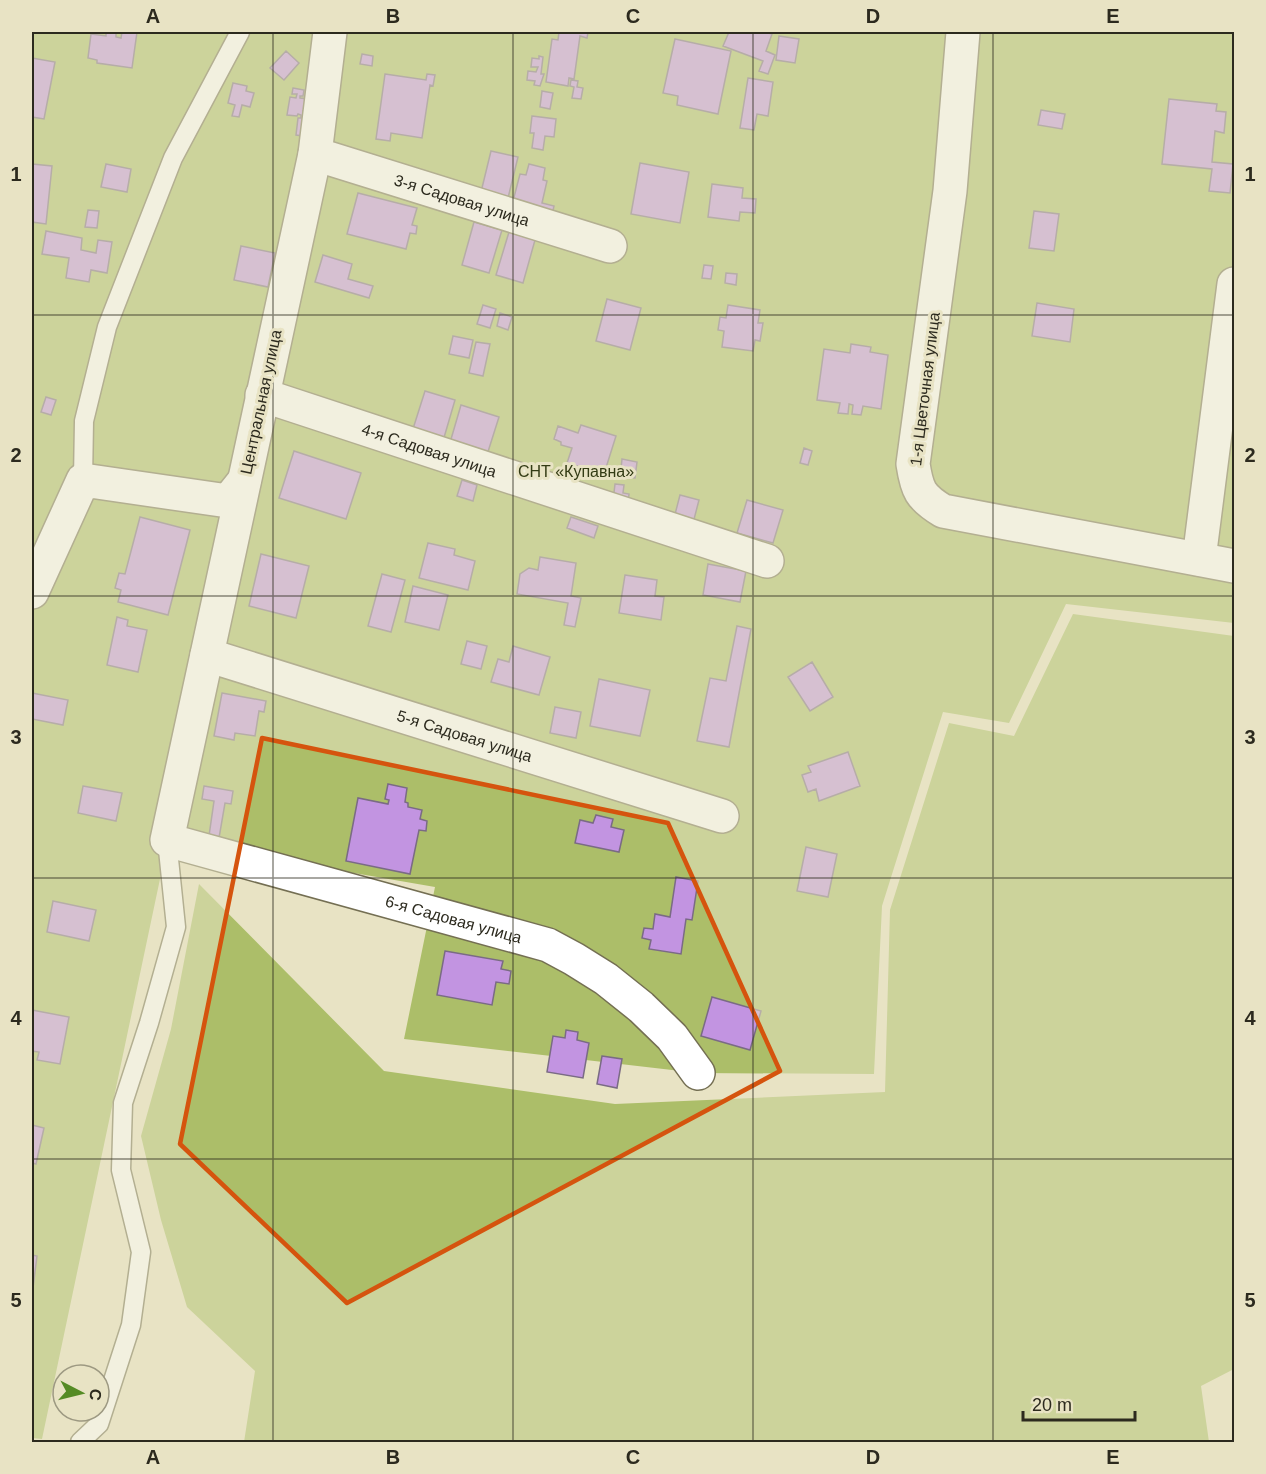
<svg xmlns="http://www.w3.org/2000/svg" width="1266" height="1474" font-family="Arial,sans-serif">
<rect width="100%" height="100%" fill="#e8e3c4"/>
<path fill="#acbe69" d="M32,32H1234V623L1066,604L1009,723L943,712L882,906L874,1074L698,1073L404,1039L435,887L168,841L42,1439L32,1438Z
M1073,614L1234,636V1369L1201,1386L1209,1442H244L255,1371L187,1307L161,1220L141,1136L171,1029L199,884L384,1071L615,1104L885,1092L890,910L949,723L1014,736Z"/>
<path fill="#c294e1" stroke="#7a6b84" stroke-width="1.5" d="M106,32H116V37L121,38L122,32H137L132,68L97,63V60L88,58L91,34L106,36Z
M559,32H588L587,38L580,36L574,79L569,78L568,86L546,82L552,39L558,40Z
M729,32H765L772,34L766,51L775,55L768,74L759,71L763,61L723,46Z
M779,36L799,39L795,63L776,60Z
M675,39L731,51L718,114L677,105L678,96L663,93Z
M286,51L299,63L284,80L270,68Z
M362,54L373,56L372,66L360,64Z
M539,56L543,57L541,74H544L540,86L534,85L535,81L527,80L528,71L536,72L538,67H531L532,58L539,59Z
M32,58L55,62L44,119L32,117Z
M385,74L426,80L427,74L435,75L433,86L430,85L422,138L391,133L390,141L376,139Z
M748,78L773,82L768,116L757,114L754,130L740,128Z
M571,80L578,81L577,87L583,88L581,99L572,98L574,87L570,86Z
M233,83L247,86L246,91L254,93L250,107L242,105L239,117L232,116L235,105L228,103Z
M293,88L304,90L303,96H300V98L309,99L308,112L303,111V114L312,116L310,137L296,135L298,118H301V115L298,114L297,116L287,115L290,97L296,98L297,94H292Z
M542,91L553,93L550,109L540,107Z
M1169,99L1217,104L1216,111L1226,112L1224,133L1215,131L1212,162L1233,164L1230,193L1209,191L1212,169L1162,164Z
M1041,110L1065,114L1062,129L1038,125Z
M532,116L556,119L554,137L545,136L543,150L532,148L534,133H530Z
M491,151L518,157L508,198L481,192Z
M640,163L689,172L680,223L631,214Z
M32,164L52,166L46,224L32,222Z
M106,164L131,169L127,192L101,187Z
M529,164L545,168L543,180L547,181L542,203L554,206L552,215L512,205L520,174L526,175Z
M712,184L743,188L742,198L756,199L755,213L740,212L739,221L708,217Z
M358,193L417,208L412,225L417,226L416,234L410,233L406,249L347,234Z
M88,210L99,211L97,228L85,227Z
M1034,211L1059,214L1054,251L1029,248Z
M474,222L502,230L489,273L462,265Z
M46,231L82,238L81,250L96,253L98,240L112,242L107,273L91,270L89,282L66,278L69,258L42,254Z
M509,232L535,240L523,283L496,275Z
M241,246L275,253L268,287L234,280Z
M323,255L352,264L348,279L373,286L369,298L315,282Z
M704,265L713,266L711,279L702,278Z
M726,273L737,274L736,285L725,283Z
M607,299L641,308L630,350L596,341Z
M1037,303L1074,309L1070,342L1032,336Z
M483,305L496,309L490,328L477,324Z
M728,305L760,310L758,323H763L760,341L755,340L753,351L722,347L724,331L718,330L720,317L726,318Z
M500,313L512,317L508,330L497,326Z
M453,336L473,340L469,358L449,354Z
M476,342L490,344L483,376L469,373Z
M851,344L871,347L870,352L888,355L881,409L863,406L861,415L852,414L853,405L849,404L848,414L838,413L840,403L817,400L824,349L850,353Z
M425,391L455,400L443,441L412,432Z
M46,397L56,400L51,415L41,412Z
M461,405L499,417L486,458L449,446Z
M581,425L616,436L604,474L567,463L572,448L561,445V442L554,439L558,426L578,433Z
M804,448L812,451L808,465L800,463Z
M294,451L361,473L346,519L279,498Z
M622,459L637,462L635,478L625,477L627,469H621Z
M462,480L477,485L473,501L457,496Z
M615,484L624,485L623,493L629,494L628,503L613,501Z
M680,495L699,500L692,527L673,522Z
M747,500L783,510L773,543L737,533Z
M140,517L190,530L168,615L118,602L121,590L115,588L119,573L125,574Z
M571,517L598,526L594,538L567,528Z
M428,543L455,549L454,555L475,561L468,590L419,578Z
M261,554L309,566L296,618L249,606Z
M540,557L576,563L571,596L581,598L575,627L564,625L568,603L517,594L520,574L529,568L538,570Z
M708,564L746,571L740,602L703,595Z
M382,574L405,580L391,632L368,626Z
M625,575L657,580L655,596L664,597L661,620L619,613Z
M413,586L448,595L439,630L405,622Z
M117,617L128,620L127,626L147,630L138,672L107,665Z
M737,626L751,629L729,747L697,741L710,678L726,681Z
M467,641L487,646L481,669L461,664Z
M513,646L550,657L539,695L491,682L498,659L509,662Z
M812,662L833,697L810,711L788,677Z
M599,679L650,690L640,736L590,726Z
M32,693L68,700L63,725L32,719Z
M222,693L266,701L264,712L259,711L255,736L235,733L234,740L214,736Z
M555,707L581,712L576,738L550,733Z
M848,752L860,786L819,801L816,789L808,792L802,775L811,772L808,766Z
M388,784L407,788L405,802L408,803V807L422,810L420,819L427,821L426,831L419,830L410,874L346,861L358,798L388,804L389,800L385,799Z
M83,786L122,793L116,821L78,813Z
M204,786L233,791L231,804L225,803L219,838L209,836L214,801L202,799Z
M596,815L613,819L611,827L624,830L619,852L575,843L580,820L593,823Z
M806,847L837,854L828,897L797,891Z
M676,877L698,881L692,920L686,919L681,954L649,949L651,940L642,938L644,928L653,929L655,914L670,917Z
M53,901L96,910L89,941L47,932Z
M445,951L503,961L501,969L511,971L509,984L496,982L492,1005L437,995Z
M712,997L761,1011L750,1050L701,1036Z
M32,1010L69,1017L60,1064L37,1060L39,1052L32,1051Z
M566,1030L578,1032L577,1040L589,1043L583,1078L547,1072L553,1036L565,1038Z
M602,1056L622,1059L617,1088L597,1084Z
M32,1125L44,1128L36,1164L32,1163Z
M32,1255L37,1256L32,1296Z"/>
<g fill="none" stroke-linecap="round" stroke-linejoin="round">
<g stroke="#746f53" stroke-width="21">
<path id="service" d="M83,480L84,421L107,327L173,158L240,32
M80,1442L99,1424L131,1325L141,1252L121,1170L123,1103L149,1023L176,927L167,840"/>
</g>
<g stroke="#746f53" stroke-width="36">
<g id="minor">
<path id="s1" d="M330,32L315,154L167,840L548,945L574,959L606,979L641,1007L672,1037L698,1073"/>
<path d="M963,32L950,191L913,464C917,490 920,497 943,511L1234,566"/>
<path id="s2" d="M315,154L610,246"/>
<path id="s3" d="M262,395L767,561"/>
<path d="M1199,559L1234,284"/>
<path d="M32,592L83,480L228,501L244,481"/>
<path id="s4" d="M207,655L722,816"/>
</g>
</g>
<use href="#service" stroke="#fff" stroke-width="18"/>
<use href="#minor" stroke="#fff" stroke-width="33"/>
</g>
<path d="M0 0H1266V1474H0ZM262,738L668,823L780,1071L347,1303L180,1144Z" fill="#e8e3c4" fill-opacity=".55" fill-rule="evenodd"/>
<path fill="none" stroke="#d5540e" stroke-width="4.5" stroke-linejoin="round" d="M262,738L668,823L780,1071L347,1303L180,1144Z"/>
<path fill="none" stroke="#2c2a1e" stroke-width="1.5" stroke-opacity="0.55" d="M273,32V1442M513,32V1442M753,32V1442M993,32V1442M32,315H1234M32,596H1234M32,878H1234M32,1159H1234"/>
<g text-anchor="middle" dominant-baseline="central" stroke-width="6" stroke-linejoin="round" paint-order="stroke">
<g font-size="16" fill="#2c2a1e" stroke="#e8e3c4">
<text stroke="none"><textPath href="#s2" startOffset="154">3-я Садовая улица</textPath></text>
<text transform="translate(925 389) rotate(-83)">1-я Цветочная улица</text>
<text transform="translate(261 402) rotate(-78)">Центральная улица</text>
<text stroke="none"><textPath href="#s3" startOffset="176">4-я Садовая улица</textPath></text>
<text stroke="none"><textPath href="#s4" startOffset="270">5-я Садовая улица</textPath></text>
<text stroke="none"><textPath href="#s1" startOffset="1122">6-я Садовая улица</textPath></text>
</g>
<g font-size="16" fill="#333b14" stroke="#e8e3c4">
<text x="576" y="471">СНТ «Купавна»</text>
</g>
</g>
<rect width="1266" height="1474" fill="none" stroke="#e8e3c4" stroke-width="66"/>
<g transform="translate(81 1393) rotate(97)"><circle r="28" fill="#e8e3c4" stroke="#9d9982" stroke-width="1.5"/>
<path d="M0-4.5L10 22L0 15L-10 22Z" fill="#558b25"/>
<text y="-9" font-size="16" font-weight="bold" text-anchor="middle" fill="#2c2a1e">С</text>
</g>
<path d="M1023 1411v9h112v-9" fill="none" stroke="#2c2a1e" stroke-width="3"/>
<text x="1032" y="1411" font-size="18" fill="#2c2a1e" stroke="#e8e3c4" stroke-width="4.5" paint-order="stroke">20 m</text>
<rect x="33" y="33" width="1200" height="1408" fill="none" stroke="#2c2a1e" stroke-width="2"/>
<g font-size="20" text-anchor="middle" font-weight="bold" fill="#2c2a1e">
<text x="153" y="23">A</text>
<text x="393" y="23">B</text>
<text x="633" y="23">C</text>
<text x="873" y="23">D</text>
<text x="1113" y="23">E</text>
<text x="16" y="181">1</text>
<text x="1250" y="181">1</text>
<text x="16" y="462">2</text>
<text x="1250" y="462">2</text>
<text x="16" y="744">3</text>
<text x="1250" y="744">3</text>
<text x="16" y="1025">4</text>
<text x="1250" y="1025">4</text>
<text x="16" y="1307">5</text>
<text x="1250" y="1307">5</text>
<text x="153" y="1464">A</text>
<text x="393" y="1464">B</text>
<text x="633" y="1464">C</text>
<text x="873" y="1464">D</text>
<text x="1113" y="1464">E</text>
</g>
</svg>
